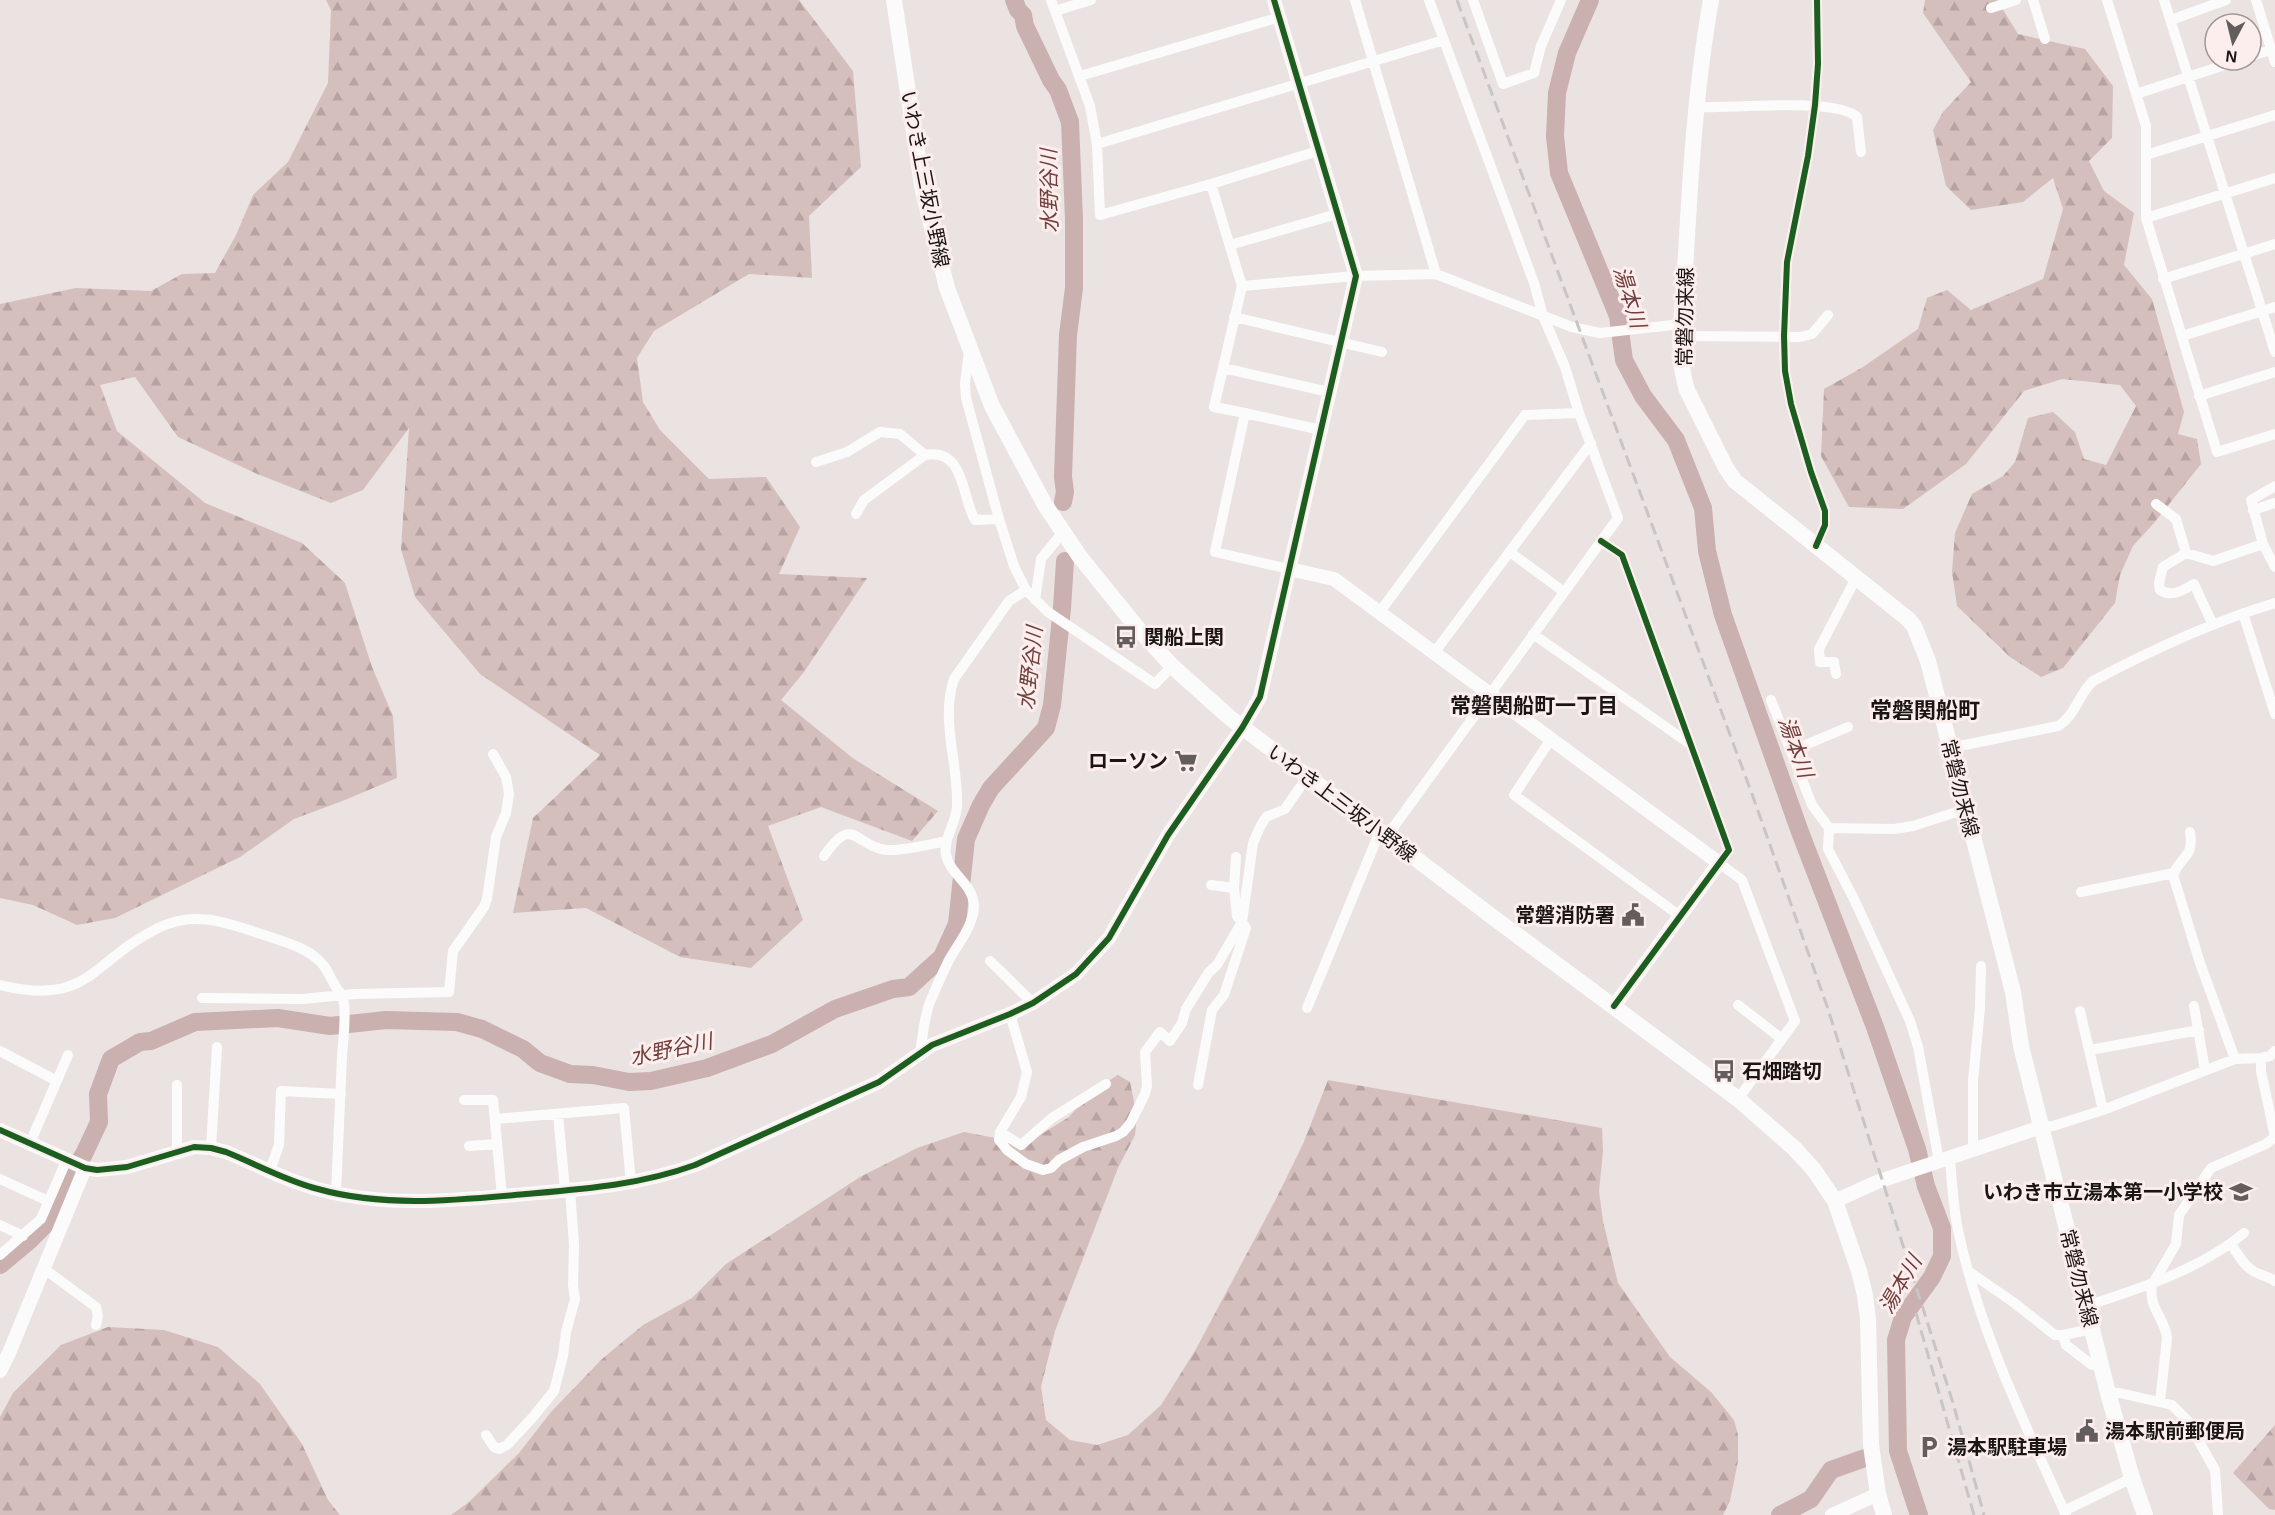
<svg xmlns="http://www.w3.org/2000/svg" width="2275" height="1515" font-family="Arial,'Noto Sans JP',sans-serif">
<defs>
<pattern id="forest-firs" width="22" height="20" patternUnits="userSpaceOnUse" patternTransform="scale(1.5)"><rect width="22" height="20" fill="#d5bfbd"/><path d="M5 1l3.5 6h-7zM16 11l3.5 6h-7z" fill="#b6a3a2"/></pattern>
</defs>
<rect width="100%" height="100%" fill="#eae3e2"/>
<path fill="url(#forest-firs)" d="M326,0H799L853,71L861,167L809,216L812,278L749,274L654,331L637,358L643,402L660,430L709,479L766,477L800,527L779,574L867,578L804,672L781,700L854,759L938,811L912,841L821,807L768,826L803,920L751,968L680,957L586,908L513,913L533,818L600,755L480,674L415,597L401,549L409,428L363,490L331,503L255,473L178,437L135,377L100,385L117,431L205,503L302,543L345,583L372,667L393,716L397,778L345,800L294,819L240,857L115,918L77,925L33,905L0,898V304L76,288L151,291L182,274L215,273L236,235L253,195L288,162L328,83L331,10Z
M1925,0H1997L2018,34L2085,49L2113,86L2112,138L2089,161L2104,191L2134,213L2124,265L2152,299L2184,412L2178,434L2197,439L2201,464L2154,523L2133,546L2120,575L2115,603L2063,668L2041,677L2010,657L1957,606L1952,572L1955,533L1972,494L2003,476L2015,462L2028,418L2053,412L2075,432L2084,459L2106,465L2136,406L2120,385L2062,379L2024,391L1966,464L1903,509L1849,507L1821,456L1824,389L1863,367L1918,329L1927,298L1947,290L1971,310L2043,279L2063,209L2053,178L2023,202L1971,210L1946,186L1933,130L1943,112L1971,82L1923,13Z
M1118,1075L1130,1082L1137,1116L1135,1135L1118,1168L1055,1331L1041,1387L1046,1420L1070,1440L1097,1445L1128,1435L1161,1405L1196,1349L1276,1199L1303,1144L1328,1080L1602,1128L1603,1152L1599,1191L1603,1221L1618,1283L1670,1357L1711,1392L1734,1420L1738,1435V1461L1730,1501L1723,1515H451L469,1502L519,1453L551,1412L602,1359L643,1325L692,1298L726,1264L860,1177L917,1148L964,1132L1011,1141L1040,1135L1069,1117L1092,1091Z
M108,1327L164,1330L218,1347L260,1384L302,1444L328,1500L340,1515H0V1417L13,1393L61,1345Z
M2275,1425V1510L2269,1509L2233,1473Z"/>
<g fill="none" stroke-linecap="round" stroke-linejoin="round">
<path stroke="#cab0ae" stroke-width="18" d="M1014,0L1018,10L1023,15L1025,26L1051,80L1058,90L1070,122L1074,219V288L1068,335L1063,477L1065,492L1063,502
M1590,0L1567,53L1557,93L1555,136L1559,173L1618,316L1624,360L1643,396L1676,440L1703,508L1707,551L1723,615L1800,832L1875,1027L1917,1149L1926,1186L1942,1228V1256L1932,1277L1903,1317L1896,1340L1898,1451L1919,1515
M0,1265L30,1240L53,1217L69,1178L84,1154L99,1122L98,1094L111,1059L140,1042L151,1041L195,1022L278,1018L330,1026L386,1020L457,1022L482,1029L523,1049L540,1063L570,1074L593,1075L629,1082L651,1081L707,1068L772,1044L835,1009L893,989L909,987L942,957L957,924L966,839L981,805L991,788L1046,728L1052,705L1062,608L1065,561
M1780,1515L1811,1499L1831,1470L1865,1458"/>
<path stroke="#fcfbfb" stroke-width="10" d="M1051,0L1090,106L1097,144L1100,215L1211,184L1318,151
M1355,0L1436,274
M1473,0L1503,84L1534,73L1541,46L1561,0
M2033,0L2045,39
M2107,0L2146,126V218L2217,452L2275,434
M2164,0L2275,352
M2256,0L2275,62
M1991,8L2016,0
M1055,11L1091,0
M2171,20L2226,0
M2251,56L2271,50
M1080,76L1280,17
M2136,94L2240,60
M1696,107C1728,109 1837,97 1857,117L1861,152
M1097,144L1444,40
M2146,155L2275,115
M1211,184L1242,286L1214,407L1245,413L1215,552L1289,569
M2146,218L2275,178
M1230,245L1337,214
M2163,279L2275,244
M1242,286L1356,276L1436,274L1572,327L1600,333L1682,324
M1234,317L1382,352
M1682,336L1800,337L1812,334L1828,315
M2182,336L2275,307
M969,350L965,384L966,398L999,519L1014,566L1026,590L1048,612L1155,684L1172,666
M1223,368L1329,392
M2199,396L2275,372
M1245,413L1321,430
M816,462L847,452L880,432L900,434L925,455
M2275,486L2251,500L2263,544L2275,567
M2156,504L2176,519L2186,553L2213,561L2263,544
M2253,510L2275,503
M856,514L864,500L925,455C965,447 962,499 975,520L999,519
M1601,541L1622,555L1729,850L1719,863L1742,880L1795,1021L1738,1099
M1816,546L1825,525V511L1811,472L1791,404L1785,371L1784,336L1787,262L1808,156L1815,105L1818,64L1817,0
M1510,552L1564,592
M2186,553L2163,567L2159,583L2160,590C2172,598 2183,590 2194,584L2213,625
M1035,600L1041,559L1063,532
M1379,613L1525,415L1579,413
M2243,613L2275,714
M1533,634L1690,744
M1434,653L1591,443
M1836,674L1834,662H1820L1819,649L1856,578
M1771,700L1812,805L1829,828L1828,849L1854,899L1910,1021L1918,1047L1939,1161
M1551,739L1514,795L1680,916
M1950,748L2058,726C2076,715 2078,695 2093,681C2151,650 2212,622 2275,603
M1791,751L1848,727
M1829,828L1894,829L1913,826L1966,809
M2190,832C2194,858 2182,854 2173,875L2200,963L2235,1059
M1387,836L1618,518L1579,413L1565,367L1543,316L1534,283L1429,0
M824,856C854,813 854,846 886,850C903,851 930,844 947,841
M1234,888L1236,857
M2081,892L2174,873
M990,961L1033,1003
M0,985C90,1007 91,961 158,928C192,911 222,921 255,932C277,940 309,946 324,966C329,973 332,982 338,990C339,991 342,995 343,997C347,1013 343,1040 342,1056C340,1102 338,1148 336,1193
M202,998L302,999L355,994L449,992L453,951L484,907L487,899L496,837L506,813L509,794L506,777L493,754
M1738,1005L1782,1039
M2194,1006L2205,1070
M1307,1008L1380,831
M2080,1011L2103,1110
M1010,1014L1027,1072L1021,1097L1000,1132L1021,1145L1052,1118L1106,1084
M2090,1050L2199,1030
M0,1051L57,1081
M920,1052C923,1036 924,1017 930,1002C936,988 942,974 949,960C958,944 973,926 974,907C974,884 950,875 946,855C943,839 956,823 957,807C959,765 940,720 954,679L1009,601L1026,590
M177,1085V1152
M1198,1085L1212,1010L1224,995L1246,928L1242,922L1253,843L1260,827L1266,817L1285,809L1307,777
M464,1100H493L502,1196
M558,1114L565,1190
M495,1119L624,1108L631,1183
M2041,1127L2053,1126L2103,1110L2235,1059L2261,1058L2270,1056L2275,1051
M1000,1132L999,1140L1007,1150L1026,1164L1043,1170L1051,1168L1059,1160L1083,1147L1116,1136L1123,1132L1130,1124L1145,1094L1147,1086L1145,1052L1160,1032L1170,1041L1182,1023L1186,1009L1209,972L1217,965L1242,922L1237,916L1234,888L1211,885
M30,1143L68,1055
M469,1146L497,1144
M211,1148L217,1047
M1973,1149V1081L1980,1008L1981,966
M1950,1158C1952,1182 1953,1206 1958,1230C1979,1330 2024,1422 2066,1515
M270,1171L279,1145L281,1091L341,1094
M0,1179L48,1201
M0,1225L23,1236
M2231,1244C2238,1254 2245,1268 2257,1273C2264,1276 2269,1277 2275,1281
M0,1255L41,1219L67,1159
M43,1268L96,1307L98,1316L96,1325
M1968,1271L2013,1302L2055,1335H2063L2092,1329
M2086,1306C2141,1288 2199,1270 2244,1233
M2063,1335L2066,1345L2092,1365L2101,1363
M2108,1393H2120L2172,1405L2187,1420L2215,1470L2218,1515
M2160,1402L2167,1338C2165,1318 2148,1308 2152,1285L2176,1244L2179,1215L2211,1168L2266,1144L2275,1137L2261,1071V1058
M486,1435L494,1447L499,1449L507,1445L533,1417L554,1391L563,1356L566,1332L575,1299L573,1285L574,1245L570,1190
M2064,1511L2132,1478"/>
<path stroke="#fcfbfb" stroke-width="14" d="M1289,569L1334,579L1719,863L1614,1006
M0,1130L85,1168L97,1170L127,1167L194,1147L211,1148L226,1152C256,1164 286,1181 318,1189C386,1208 457,1200 526,1194C584,1189 640,1185 695,1165L879,1082L932,1045L1010,1014L1033,1003L1076,974L1109,938L1168,835L1242,728L1260,697L1356,276L1274,0
M1835,1201L1877,1182L2041,1127
M0,1371L9,1353L85,1168
M1832,1515L1878,1494"/>
<path stroke="#fcfbfb" stroke-width="16" d="M894,0L923,191L947,288L992,406L1045,505L1080,557L1135,625L1172,666L1229,717L1502,924L1738,1099L1794,1148L1814,1170L1835,1201L1859,1271L1865,1295L1868,1319L1871,1445L1878,1494L1884,1515
M1711,0C1695,90 1690,181 1685,272C1683,310 1675,353 1687,390L1726,468L1735,481L1908,619L1914,626L1928,661L2013,992L2021,1046L2108,1393L2132,1478L2145,1515"/>
<path stroke="#c8c6c5" stroke-width="3" stroke-dasharray="12 6" stroke-linecap="butt" d="M1457,0L1752,794L1827,1006L1953,1403L1984,1515
M1916,1313L1974,1515"/>
<g stroke="#fceeec" stroke-width="10">
<path id="cycleway" d="M1601,541L1622,555L1729,850L1614,1006
M1816,546L1825,525V511L1811,472L1791,404L1785,371L1784,336L1787,262L1808,156L1815,105L1818,64L1817,0
M0,1130L85,1168L97,1170L127,1167L194,1147L211,1148L226,1152C256,1164 286,1181 318,1189C386,1208 457,1200 526,1194C584,1189 640,1185 695,1165L879,1082L932,1045L1010,1014L1033,1003L1076,974L1109,938L1168,835L1242,728L1260,697L1356,276L1274,0"/>
</g>
<use href="#cycleway" stroke="#1b5e20" stroke-width="6"/>
</g>
<defs>
<g id="bus-bare" transform="scale(1.8)"><path d="M-5-6H5V4H4V6H2V4H-2V6H-4V4H-5ZM-3.5-4V0h7V-4ZM-3.5 1.2v1.5H-2V1.2ZM2 1.2v1.5H3.5V1.2Z" fill="#635e5d" stroke="#fceeec" stroke-width="2.5" paint-order="stroke"/></g>
<g id="supermarket-bare" transform="scale(1.8)"><path d="M-6-5.5h2.5l.6 2H6L4.5 2H-2.5L-4.4-4H-6ZM-1.5 3.2a1.3 1.3 0 1 0 .1 0ZM3 3.2a1.3 1.3 0 1 0 .1 0Z" fill="#635e5d" stroke="#fceeec" stroke-width="2.5" paint-order="stroke"/></g>
<g id="civic-bare" transform="scale(1.8)"><path d="M-.6-6.5H3V-4.5H.6V-3L4-1V1h2V6H-6V1h2V-1L-.6-3ZM-1.2 2.5V6h2.4V2.5Z" fill="#635e5d" stroke="#fceeec" stroke-width="2.5" paint-order="stroke"/></g>
<g id="school-bare" transform="scale(1.8)"><path d="M0-5L7-2L0 1L-7-2ZM-4 1L0 2.5L4 1V4Q0 6-4 4Z" fill="#635e5d" stroke="#fceeec" stroke-width="2.5" paint-order="stroke"/></g>
<g id="parking-bare" transform="scale(1.8)"><path d="M-3.5-5.5H1a3.5 3.5 0 0 1 0 7H-1V5.5H-3.5ZM-1-3.4V-.6H.8a1.4 1.4 0 0 0 0-2.8Z" fill="#635e5d" stroke="#fceeec" stroke-width="2.5" paint-order="stroke"/></g>
</defs>
<g fill-rule="evenodd">
<use href="#bus-bare" x="1126" y="637"/>
<use href="#supermarket-bare" x="1186" y="761"/>
<use href="#civic-bare" x="1633" y="915"/>
<use href="#bus-bare" x="1724" y="1071"/>
<use href="#school-bare" x="2241" y="1192"/>
<use href="#civic-bare" x="2087" y="1431"/>
<use href="#parking-bare" x="1929" y="1447"/>
</g>
<g text-anchor="middle" dominant-baseline="central" stroke-width="6" stroke-linejoin="round" paint-order="stroke">
<g font-size="20" fill="#1a1615" stroke="#fceeec">
<text transform="translate(925 179) rotate(79)">いわき上三坂小野線</text>
<text transform="translate(1685 317) rotate(-89)">常磐勿来線</text>
<text transform="translate(1960 788) rotate(76)">常磐勿来線</text>
<text transform="translate(1342 803) rotate(37)">いわき上三坂小野線</text>
<text transform="translate(2079 1278) rotate(76)">常磐勿来線</text>
</g>
<g font-size="20" font-weight="bold" fill="#1a1615" stroke="#fceeec" text-anchor="start">
<text x="1144" y="637">関船上関</text>
<text x="1168" y="761" text-anchor="end">ローソン</text>
<text x="1615" y="915" text-anchor="end">常磐消防署</text>
<text x="1742" y="1071">石畑踏切</text>
<text x="2223" y="1192" text-anchor="end">いわき市立湯本第一小学校</text>
<text x="2105" y="1431">湯本駅前郵便局</text>
<text x="1947" y="1447">湯本駅駐車場</text>
</g>
<g font-size="21" font-style="italic" fill="#713f3d" stroke="#fceeec">
<text transform="translate(1049 191) rotate(-91)">水野谷川</text>
<text transform="translate(1630 297) rotate(73)">湯本川</text>
<text transform="translate(1030 668) rotate(-84)">水野谷川</text>
<text transform="translate(1796 747) rotate(70)">湯本川</text>
<text transform="translate(671 1049) rotate(-12)">水野谷川</text>
<text transform="translate(1900 1284) rotate(-60)">湯本川</text>
</g>
<g font-size="21" font-weight="bold" fill="#1a1615" stroke="#fceeec">
<text x="1534" y="705">常磐関船町一丁目</text>
</g>
<g font-size="22" font-weight="bold" fill="#1a1615" stroke="#fceeec">
<text x="1925" y="710">常磐関船町</text>
</g>
</g>
<g transform="translate(2233 42) rotate(187)"><circle r="28" fill="#fceeec" stroke="#a29896" stroke-width="1.5"/>
<path d="M0-4.5L10 22L0 15L-10 22Z" fill="#635e5d"/>
<text y="-9" font-size="16" font-weight="bold" text-anchor="middle" fill="#1a1615">N</text>
</g>
</svg>
